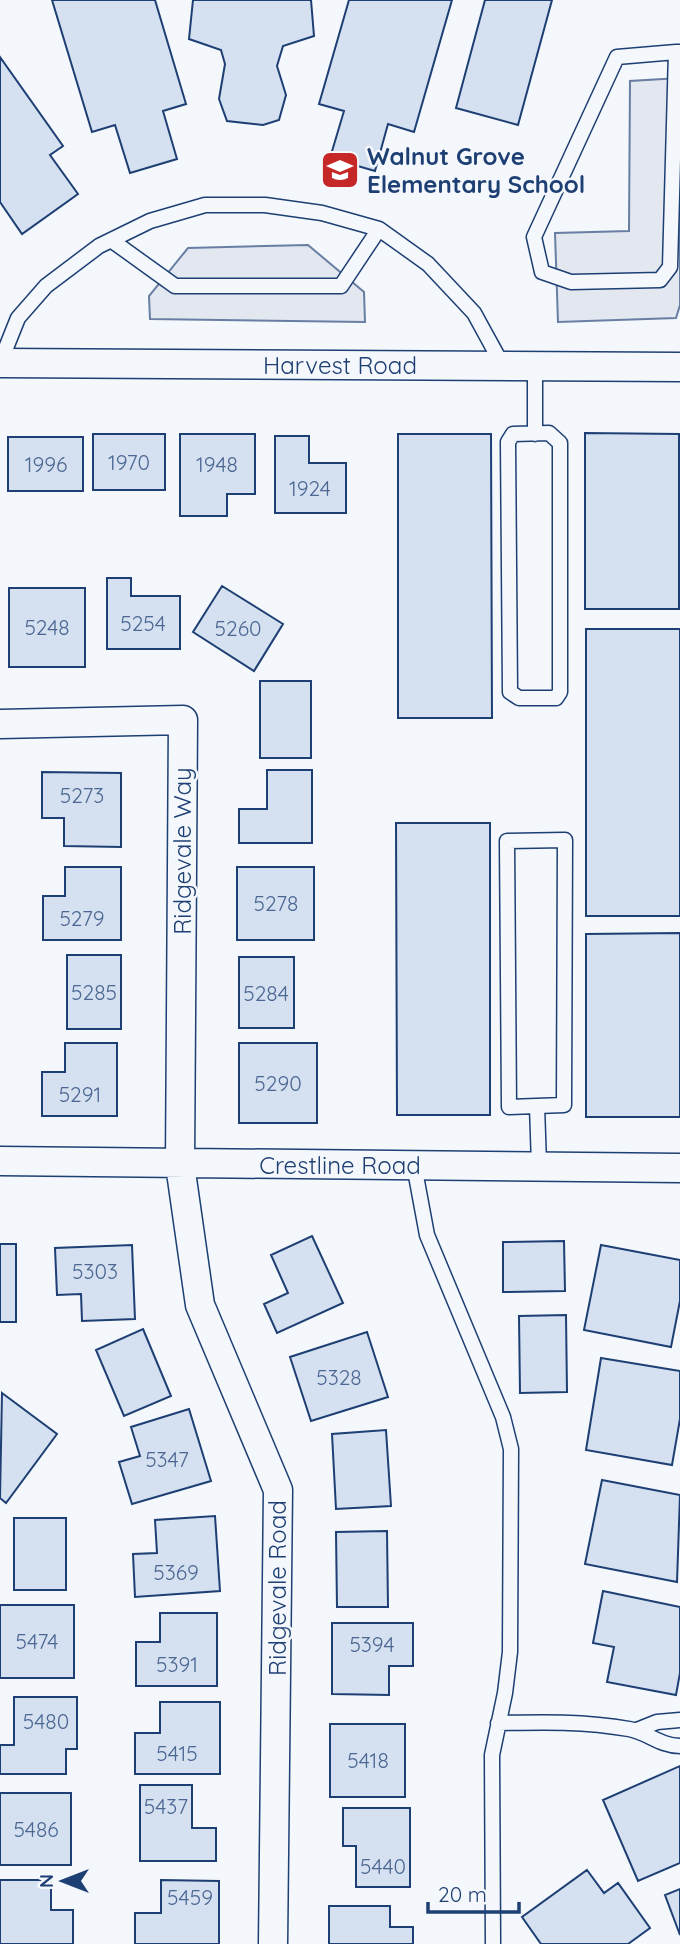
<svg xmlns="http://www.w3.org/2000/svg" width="680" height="1944" font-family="Quicksand,sans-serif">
<rect width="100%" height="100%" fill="#f4f7fb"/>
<path fill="#e3e8f0" stroke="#687fa3" stroke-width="2" d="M680,78V305L676,318L558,322L555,233L629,231L630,81Z
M308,245L364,292L365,322L150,319L149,296L188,248Z"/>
<path fill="#d5e0f0" stroke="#1d3f73" stroke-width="2" d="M52,0H155L186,104L163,111L177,159L130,173L115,125L92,132Z
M193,0H311L314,36L283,46L277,66L286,95L279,120L263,125L227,121L219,99L225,64L221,50L189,39Z
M349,0H452L414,132L388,124L375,171L330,158L344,111L319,104Z
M485,0H552L518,125L456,108Z
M0,57L63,146L50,155L78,194L22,234L0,202Z
M585,433L679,434V609H585Z
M93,434H165V490H93Z
M180,434H255V494H227V516H180Z
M398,434H491L492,718H398Z
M275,436H309V463H346V513H275Z
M8,437H83V491H8Z
M107,578H131V596H180V649H107Z
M222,586L283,624L254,671L193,632Z
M9,588H85V667H9Z
M586,629H680V916H586Z
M260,681H311V758H260Z
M267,770H312V843H239V809H267Z
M42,772L121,773V847L64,846V818H42Z
M396,823H490V1115H397Z
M65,867H121V940H43V896H65Z
M237,867H314V940H237Z
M680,933V1117H586V934Z
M67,955H121V1029H67Z
M239,957H294V1028H239Z
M65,1043H117V1116H42V1072H65Z
M239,1043H317V1123H239Z
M312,1236L343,1303L277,1333L264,1304L288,1293L271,1255Z
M564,1241L565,1291L503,1292V1242Z
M0,1244H16V1322H0Z
M132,1245L135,1319L82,1321L81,1294L57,1295L55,1248Z
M601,1245L680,1260V1301L671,1347L584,1330Z
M566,1315L567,1392L520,1393L519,1316Z
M143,1329L171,1396L124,1416L96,1350Z
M367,1332L388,1397L311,1421L290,1357Z
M601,1358L680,1371V1419L672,1465L586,1450Z
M2,1393L57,1434L6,1503L0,1498Z
M189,1409L211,1481L132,1504L119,1462L140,1456L131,1427Z
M386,1430L391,1506L336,1509L332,1434Z
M602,1480L680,1495L677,1582L585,1564Z
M215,1516L220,1591L135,1597L133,1554L157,1553L155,1520Z
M14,1518H66V1590H14Z
M387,1531L388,1607H337L336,1532Z
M603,1591L680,1607V1673L676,1695L607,1682L614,1647L593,1643Z
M0,1605H74V1678H0Z
M160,1613H217V1686H136V1642H160Z
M332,1623H413V1666H389V1695L332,1694Z
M14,1697H77V1749H66V1774H0V1745H14Z
M160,1702H220V1774H135V1733H160Z
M330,1724H405V1797H330Z
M680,1766V1863L638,1881L603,1800Z
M140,1785H192V1828H216V1861H140Z
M0,1793H71V1865H0Z
M343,1808H410V1887H356V1846H343Z
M587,1870L604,1893L618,1883L650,1928L628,1944H541L522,1917Z
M0,1880H51V1910H73V1944H0Z
M161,1880L219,1881V1944H135V1913H161Z
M680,1889V1935L665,1895Z
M329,1906H390V1927H413V1944H329Z"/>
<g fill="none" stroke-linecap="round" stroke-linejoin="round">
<g stroke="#1d3f73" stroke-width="17">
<path id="lane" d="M676,52L670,267L660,280L571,282L542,272L534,237L617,57L676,52H680
M111,240L175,286H341L379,229
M0,363L18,318L46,286L99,246L150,221L205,205H265L322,213L379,229L428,264L474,313L503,366
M535,366V434
M549,433L560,443V692L556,698H519L510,692L508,442L513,434Z
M565,840L564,1105L509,1107L507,841Z
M537,1106L539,1165
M414,1165L427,1235L503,1417L511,1449L510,1652L505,1693L492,1755L493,1944
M498,1723C542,1722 585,1721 629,1729C647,1732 660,1746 680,1746
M637,1730L657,1722L680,1720"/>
</g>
<g stroke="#1d3f73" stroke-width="31">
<path id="street" d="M0,363L680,367
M0,724L183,720L180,1165L200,1305L278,1490L273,1944
M0,1161L680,1168"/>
</g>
<use href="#lane" stroke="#f4f7fb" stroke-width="14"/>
<use href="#street" stroke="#f4f7fb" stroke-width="28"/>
</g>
<defs>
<g id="school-square" transform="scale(2.0125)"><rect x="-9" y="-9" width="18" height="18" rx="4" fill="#c62828" stroke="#f4f7fb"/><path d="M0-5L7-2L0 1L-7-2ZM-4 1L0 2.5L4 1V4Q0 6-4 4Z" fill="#fff"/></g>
</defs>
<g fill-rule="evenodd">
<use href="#school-square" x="340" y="170"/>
</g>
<g text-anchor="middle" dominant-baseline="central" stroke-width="5" stroke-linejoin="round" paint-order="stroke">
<g font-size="21" fill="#4b6792">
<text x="129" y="462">1970</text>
<text x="46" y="464">1996</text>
<text x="217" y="464">1948</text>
<text x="310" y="488">1924</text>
<text x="143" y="623">5254</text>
<text x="47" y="627">5248</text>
<text x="238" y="628">5260</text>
<text x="82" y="795">5273</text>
<text x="276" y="903">5278</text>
<text x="82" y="918">5279</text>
<text x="94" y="992">5285</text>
<text x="266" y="993">5284</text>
<text x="278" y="1083">5290</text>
<text x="80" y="1094">5291</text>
<text x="95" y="1271">5303</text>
<text x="339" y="1377">5328</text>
<text x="167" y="1459">5347</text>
<text x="176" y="1572">5369</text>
<text x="37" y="1641">5474</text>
<text x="372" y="1644">5394</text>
<text x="177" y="1664">5391</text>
<text x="46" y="1721">5480</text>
<text x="177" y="1753">5415</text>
<text x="368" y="1760">5418</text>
<text x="166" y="1806">5437</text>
<text x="36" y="1829">5486</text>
<text x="383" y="1866">5440</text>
<text x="190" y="1897">5459</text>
</g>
<g font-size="24" font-weight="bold" fill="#1d3f73" stroke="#f4f7fb" text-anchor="start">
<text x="367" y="156">Walnut Grove<tspan x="367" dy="28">Elementary School</tspan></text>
</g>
<g font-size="24" fill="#1d3f73" stroke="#f4f7fb">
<text x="340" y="365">Harvest Road</text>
<text transform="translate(182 851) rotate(-90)">Ridgevale Way</text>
<text x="340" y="1165">Crestline Road</text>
<text transform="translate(277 1588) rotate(-90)">Ridgevale Road</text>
</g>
</g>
<g transform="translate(63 1881) rotate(270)" stroke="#f4f7fb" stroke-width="5" paint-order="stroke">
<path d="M0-5L12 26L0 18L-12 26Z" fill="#1d3f73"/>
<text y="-10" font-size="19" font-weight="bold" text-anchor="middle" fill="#1d3f73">N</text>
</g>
<path d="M428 1902v10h91v-10" fill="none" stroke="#1d3f73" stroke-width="3.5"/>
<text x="438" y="1902" font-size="21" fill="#1d3f73" stroke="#f4f7fb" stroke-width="5" paint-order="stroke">20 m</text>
</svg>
